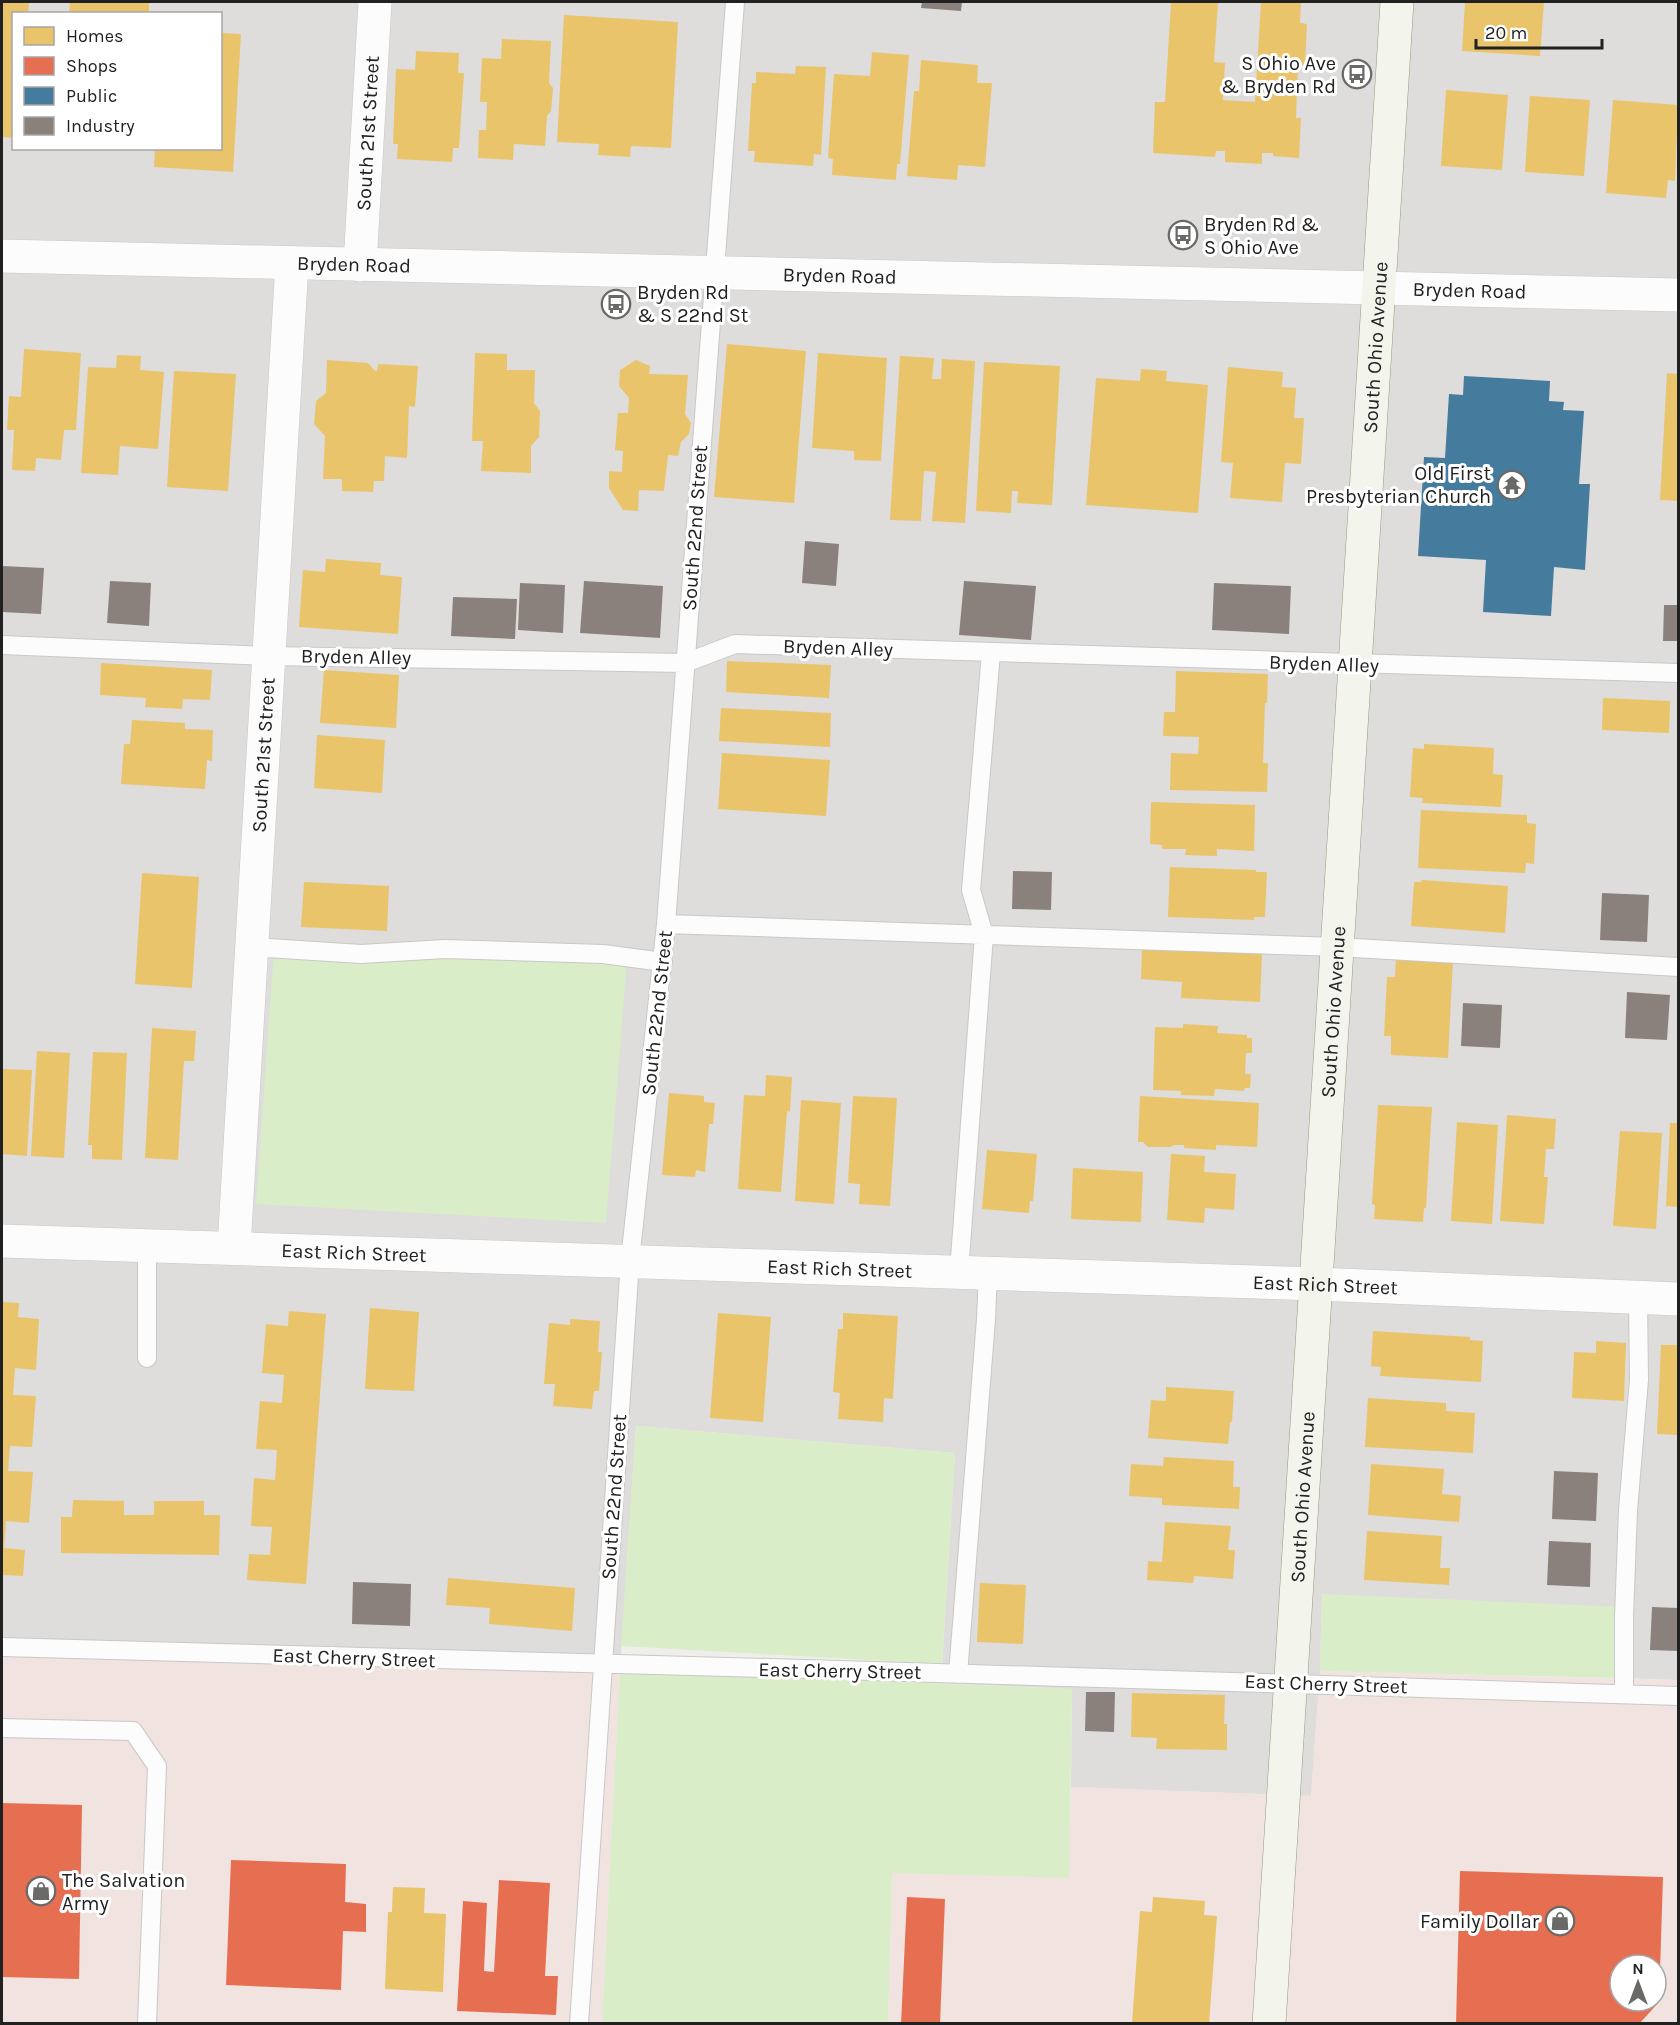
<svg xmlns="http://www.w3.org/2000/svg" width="1680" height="2025" font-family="Karla,sans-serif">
<rect width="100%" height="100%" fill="#efeeea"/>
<path fill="#dedddb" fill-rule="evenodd" d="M2,2H1678V1680L1622,1678L1322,1594L1320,1671L1311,1796L1071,1787L1072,1689L941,1683L955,1453L636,1426L620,1670L2,1640ZM14,14H220V148H14Z"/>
<path fill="#f1e3e0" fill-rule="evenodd" d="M2,1640L620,1670L602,2023L2,2024Z
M1320,1671L1678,1680V2023L888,2024L892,1873L1069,1878L1071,1787L1311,1796ZM1620,1965H1656V2001H1620Z"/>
<path fill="#d9edc8" d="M274,949L627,961L606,1223L256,1204Z
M636,1426L955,1453L942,1664L621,1646Z
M1322,1594L1625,1607L1622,1678L1320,1671Z
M620,1670L1072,1689L1069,1878L892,1873L888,2023L602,2024Z"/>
<path fill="#e9c46a" d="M2,2H29L28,14H14V138L2,137Z
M70,2H149V14H69Z
M1171,2H1218L1214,62L1225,63L1223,100L1255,102L1261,2H1301L1300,23L1307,24L1305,65H1298L1296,118H1301L1299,158L1273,156V153H1262V164L1225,162V151H1216L1215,157L1153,153L1155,102H1165Z
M1465,2H1544L1540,56L1462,51Z
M564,15L678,22L671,148L631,146L630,157L598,155L599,144L557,142Z
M220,33L241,34L233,172L154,167L155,148H220Z
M502,39L551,41L549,83L553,88L551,111L547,116L545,146L514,144L513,160L478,158L479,130H486L487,102H480L482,58L501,59Z
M416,51L459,53L458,73H464L459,148H453L452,162L397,159L398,144H393L396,69L415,70Z
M872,52L909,55L900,164H897L896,180L832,175L833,159L828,158L834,74L870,76Z
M921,60L978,65L977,83H992L985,167L958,165L957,180L907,176L914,91H919Z
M796,66L826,67L821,155L814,154L813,166L754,162L755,151H748L752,83H756V72L795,74Z
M1446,90L1508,95L1502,170L1441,166Z
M1530,96L1590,100L1584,176L1525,172Z
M1613,100L1678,105L1675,181L1668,180L1666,198L1606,193Z
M727,344L806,351L794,503L714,497Z
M24,349L81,353L76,430H64L61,460L36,458L35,471L12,470L14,430H7L9,396L21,397Z
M475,353L507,354V370H535L534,403L540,411L539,437L531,446V473L481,471L483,441H472Z
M818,353L887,358L881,461L854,460V451L812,448Z
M117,355L141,356L140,370L164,372L158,449L120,446L118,475L81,473L88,367L116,368Z
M900,356L934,358L932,379H941L942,359L975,361L965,523L932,521L936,472L924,471L921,521L890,520Z
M327,360L368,363L375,371H377L378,364L418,366L415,407L409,406L407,458L385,456L384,481H374L373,492L342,491V479H323L325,436L314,424L316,401L326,393Z
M636,360L650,366L649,374L688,375L685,414L691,423L689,434L681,442L678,456L668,455L664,491L639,490L638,511L623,510L609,488V471L622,472L623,451L615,450L618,413H628L629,398L619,386L620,370Z
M984,362L1060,366L1052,505L1017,503L1018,491H1012L1011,513L976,511Z
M1228,367L1283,372L1282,387L1296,388L1294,418H1304L1301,464L1285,463L1282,502L1230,498L1233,463L1221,462Z
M1141,369L1167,371L1166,381L1208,385L1198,513L1086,505L1096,378L1140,381Z
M174,371L236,374L228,491L167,487Z
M1667,373L1678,374V501L1660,500Z
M326,559L381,563L380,575L402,577L398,634L299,627L303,570L325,572Z
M727,661L831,665L829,698L726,692Z
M101,663L212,670L210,700L183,699L182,709L145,707L146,698L100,695Z
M324,670L399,675L396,728L320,723Z
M1176,671L1268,674L1267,703H1265L1263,763H1268L1267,792L1170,790L1171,753L1198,754L1199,737L1163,736L1164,712H1175Z
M1603,698L1670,701L1669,733L1602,730Z
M721,708L831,713L830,747L719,741Z
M132,720L185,723V729L213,730L212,761L207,760L205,789L121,784L124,744H130Z
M317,735L385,740L382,793L314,788Z
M1424,744L1494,748L1493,774L1503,775L1501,807L1422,803L1423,798L1410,797L1413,748L1424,749Z
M722,753L830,760L826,816L718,809Z
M1151,802L1255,805L1254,851L1217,849V856L1185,855L1186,849H1162V845L1150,844Z
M1421,810L1527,815V823L1536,824L1534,864L1526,863L1525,873L1418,868Z
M1170,867L1256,870V872H1267L1265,917H1254V920L1168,917Z
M142,873L199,877L192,988L135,984Z
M1422,880L1508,886L1505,933L1411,926L1414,882H1421Z
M304,882L389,886L387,931L301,927Z
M1142,949L1262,954L1260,1002L1181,998L1182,982L1141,979Z
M1396,958L1453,960L1448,1058L1391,1055V1036H1384L1387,977H1395Z
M1183,1024L1218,1026L1217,1033L1247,1035V1038H1252V1053H1246L1245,1074H1251L1250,1088H1245L1244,1091L1215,1089L1214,1096L1181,1095V1091L1153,1090L1155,1027L1183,1028Z
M152,1028L196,1031L194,1061H184L178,1160L145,1158Z
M37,1051L70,1053L64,1158L31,1156Z
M93,1052L127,1053L122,1160L92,1159V1145H88Z
M2,1069L32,1070L27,1156L2,1154Z
M766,1075L792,1077L790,1112L787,1111L781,1192L738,1189L744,1095L765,1096Z
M669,1093L704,1096V1102L715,1103L713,1124H709L705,1172L696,1170L695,1177L662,1175Z
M853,1096L897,1098L890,1206L859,1204L860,1184L848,1183Z
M1140,1096L1259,1103L1257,1147L1216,1145V1150L1184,1148V1145H1174L1170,1147H1148L1143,1142H1138Z
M801,1100L841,1103L834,1204L795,1201Z
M1378,1105L1432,1107L1426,1208H1424L1423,1222L1374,1219L1375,1205L1372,1204Z
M1507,1115L1556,1119L1554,1149H1546L1544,1177H1548L1544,1224L1500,1221Z
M1457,1122L1498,1125L1492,1224L1451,1221Z
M1670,1123H1678V1207L1666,1206Z
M1620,1131L1662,1133L1656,1229L1613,1226Z
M987,1150L1037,1154L1033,1201H1030L1029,1213L982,1209Z
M1171,1154L1205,1156L1204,1172L1236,1174L1234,1210L1205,1208L1204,1223L1167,1220Z
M1073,1168L1143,1172L1141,1222L1071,1219Z
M2,1302L19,1303L18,1317L39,1319L36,1370L15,1368L13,1395L36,1396L32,1447L10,1446L8,1471L33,1472L29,1523L6,1521L4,1548L25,1550L23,1576L2,1575Z
M370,1308L419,1312L414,1391L365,1389Z
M289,1311L326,1314L306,1584L247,1580L249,1554L270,1555L272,1527L251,1526L254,1478L275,1480L277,1450L256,1449L260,1401L282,1403L284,1375L262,1373L266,1324L288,1326Z
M718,1313L771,1317L763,1422L710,1418Z
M843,1313L898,1316L893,1399L884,1398L883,1422L838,1419L840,1393L833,1392L838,1329H843Z
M570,1319L600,1321L598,1352H602L599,1391H594L592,1409L553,1406L555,1384H544L549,1323L570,1325Z
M1373,1331L1470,1337V1340L1483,1341L1481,1382L1380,1376L1381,1367L1371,1366Z
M1596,1341L1626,1343L1624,1401L1572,1398L1574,1352L1596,1353Z
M1661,1345H1678V1435L1657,1434Z
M1166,1387L1234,1391L1232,1422H1230L1228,1444L1148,1438L1151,1400L1166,1401Z
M1368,1398L1446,1403V1411L1475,1413L1473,1453L1365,1447Z
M1164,1457L1234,1461L1233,1487H1240L1239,1509L1162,1505V1498L1129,1496L1131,1464L1163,1466Z
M1371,1464L1444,1469L1442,1494L1461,1496L1459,1522L1368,1515Z
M73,1500L124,1501V1515H154V1501H204V1515H220L219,1555L61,1553V1517H72Z
M1165,1522L1231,1526L1228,1550H1235L1233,1579L1194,1576L1193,1583L1147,1580L1148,1561L1162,1562Z
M1367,1531L1442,1536L1440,1568H1450L1449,1585L1364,1580Z
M448,1578L575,1588L572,1631L489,1624L490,1608L446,1605Z
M980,1583L1026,1585L1023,1644L977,1642Z
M1132,1693L1225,1695L1224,1724H1227V1750L1156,1749L1157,1738L1131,1737Z
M393,1887L425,1888L424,1913L446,1914L443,1992L385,1989L388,1912H392Z
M1153,1897L1205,1901L1204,1915L1217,1916L1209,2024H1132L1140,1911L1152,1912Z"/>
<path fill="#e76f51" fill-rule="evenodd" d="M2,1803L82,1805L79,1979L2,1977Z
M231,1860L346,1864L345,1902L366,1904V1932L343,1931L341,1990L226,1985Z
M1460,1871L1663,1877L1659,2002L1639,2024H1456ZM1620,1965H1656V2001H1620Z
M499,1880L550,1883L545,1976H558L556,2015L457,2011L463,1901L487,1903L484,1971L494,1972Z
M907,1897L945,1899L940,2024H901Z"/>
<path fill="#457b9d" d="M1464,376L1550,381L1549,401L1564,402L1563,410L1584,411L1579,484H1590L1585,570L1554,567L1551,616L1483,612L1486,560L1418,556L1424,457L1445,458L1449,394L1463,395Z"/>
<path fill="#8a817c" d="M922,2H962L961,11L921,8Z
M805,541L839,544L836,586L802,583Z
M2,566L44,568L41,614L2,612Z
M110,581L151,583L149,626L107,623Z
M584,581L663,586L660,638L580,633Z
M964,581L1036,586L1031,640L959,635Z
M520,583L565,585L563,633L518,630Z
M1214,583L1291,586L1289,634L1212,630Z
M453,597L517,599L515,639L451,636Z
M1664,605H1678V641H1663Z
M1013,871L1052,872L1051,910L1012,909Z
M1602,893L1649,895L1647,942L1600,940Z
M1627,992L1670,995L1667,1040L1625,1038Z
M1463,1003L1502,1005L1500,1048L1461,1046Z
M1554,1471L1598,1473L1596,1521L1552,1519Z
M1549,1541L1591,1543L1590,1587L1547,1585Z
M353,1582L411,1584L410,1626L352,1624Z
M1652,1607L1678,1608V1651L1650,1650Z
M1086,1692H1115L1114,1732L1085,1731Z"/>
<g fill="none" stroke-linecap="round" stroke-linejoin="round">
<g stroke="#c8c8c6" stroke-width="20">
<path id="lane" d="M2,645L269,656L685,663L735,644L1678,673
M666,924L1337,947L1678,967
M252,947L361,954L445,949L603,954L663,962
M147,1245V1358
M959,1272L984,935L971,890L991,653
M2,1647C560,1664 1120,1675 1678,1696
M958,1674L986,1319L988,1273
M1624,1694V1617L1628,1510L1639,1380L1638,1297
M2,1728L133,1731L157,1766L147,2024
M579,2024L630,1261L666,924L735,2"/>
</g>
<g stroke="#c8c8c6" stroke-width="34">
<g id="street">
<path id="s1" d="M2,256L1678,295"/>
<path id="s2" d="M360,265L375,2"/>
<path id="s3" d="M2,1241L1316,1284L1678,1299"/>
<path id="s4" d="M234,1248L292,263"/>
</g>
</g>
<g stroke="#969a81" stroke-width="34">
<g id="secondary">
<path id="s5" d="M1269,2024L1397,2"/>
</g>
</g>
<use href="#lane" stroke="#fdfcfc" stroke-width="18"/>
<use href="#street" stroke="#fdfcfc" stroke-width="33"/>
<use href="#secondary" stroke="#f3f4ec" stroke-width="33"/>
</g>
<defs>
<g id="bus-ring" transform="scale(1.5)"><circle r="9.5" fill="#fff" stroke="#696967" stroke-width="1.5"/><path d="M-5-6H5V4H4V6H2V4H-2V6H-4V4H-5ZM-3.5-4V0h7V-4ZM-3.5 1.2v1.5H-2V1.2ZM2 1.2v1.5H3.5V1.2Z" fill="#696967"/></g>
<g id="temple-ring" transform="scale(1.5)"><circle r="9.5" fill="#fff" stroke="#696967" stroke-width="1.5"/><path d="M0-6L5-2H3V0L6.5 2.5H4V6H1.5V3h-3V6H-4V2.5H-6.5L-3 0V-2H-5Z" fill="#696967"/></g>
<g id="shop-ring" transform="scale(1.5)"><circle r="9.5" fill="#fff" stroke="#696967" stroke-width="1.5"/><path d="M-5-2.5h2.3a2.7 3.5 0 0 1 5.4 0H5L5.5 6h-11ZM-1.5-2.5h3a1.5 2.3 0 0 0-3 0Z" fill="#696967"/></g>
</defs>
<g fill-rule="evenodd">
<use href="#bus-ring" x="1357" y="74"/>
<use href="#bus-ring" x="1183" y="235"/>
<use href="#bus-ring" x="616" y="304"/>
<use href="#temple-ring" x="1512" y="485"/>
<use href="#shop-ring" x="41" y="1891"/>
<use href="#shop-ring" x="1560" y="1921"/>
</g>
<g text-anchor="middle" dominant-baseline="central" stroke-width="6" stroke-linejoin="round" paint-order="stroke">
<g font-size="20" fill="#212121" stroke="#fff" text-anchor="end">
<text x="1336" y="63">S Ohio Ave<tspan x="1336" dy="23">&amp; Bryden Rd</tspan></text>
<text x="1204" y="224" text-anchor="start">Bryden Rd &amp;<tspan x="1204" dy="23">S Ohio Ave</tspan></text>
<text x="637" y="292" text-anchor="start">Bryden Rd<tspan x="637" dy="23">&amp; S 22nd St</tspan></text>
<text x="1491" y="473">Old First<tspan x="1491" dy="23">Presbyterian Church</tspan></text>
<text x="62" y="1880" text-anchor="start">The Salvation<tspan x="62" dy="23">Army</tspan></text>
<text x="1539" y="1921">Family Dollar</text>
</g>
<g font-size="20" fill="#212121" stroke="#fff">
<text stroke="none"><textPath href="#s2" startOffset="132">South 21st Street</textPath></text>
<text stroke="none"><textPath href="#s1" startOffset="352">Bryden Road</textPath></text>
<text stroke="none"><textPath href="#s1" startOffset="838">Bryden Road</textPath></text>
<text stroke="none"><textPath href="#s1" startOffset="1468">Bryden Road</textPath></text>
<text stroke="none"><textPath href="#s5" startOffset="1680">South Ohio Avenue</textPath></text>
<text transform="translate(695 528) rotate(-86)">South 22nd Street</text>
<text transform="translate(838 648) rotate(2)">Bryden Alley</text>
<text transform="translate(356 657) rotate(1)">Bryden Alley</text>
<text transform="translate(1324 664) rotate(2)">Bryden Alley</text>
<text stroke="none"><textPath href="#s4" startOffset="494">South 21st Street</textPath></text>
<text stroke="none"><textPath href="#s5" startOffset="1014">South Ohio Avenue</textPath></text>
<text transform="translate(657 1013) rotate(-84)">South 22nd Street</text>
<text stroke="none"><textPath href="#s3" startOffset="352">East Rich Street</textPath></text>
<text stroke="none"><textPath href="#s3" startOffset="838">East Rich Street</textPath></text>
<text stroke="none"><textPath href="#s3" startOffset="1324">East Rich Street</textPath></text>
<text transform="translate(614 1497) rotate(-86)">South 22nd Street</text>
<text stroke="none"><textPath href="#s5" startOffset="528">South Ohio Avenue</textPath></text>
<text transform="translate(354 1658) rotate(2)">East Cherry Street</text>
<text transform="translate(840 1671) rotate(1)">East Cherry Street</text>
<text transform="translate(1326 1684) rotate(2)">East Cherry Street</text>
</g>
</g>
<rect width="1680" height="2025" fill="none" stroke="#212121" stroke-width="6"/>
<rect x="12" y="12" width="210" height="138" fill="#ffffff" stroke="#a6a6a6" stroke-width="1.5"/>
<rect x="24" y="27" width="30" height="18" fill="#e9c46a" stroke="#a6a6a6" stroke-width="1.5"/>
<text x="66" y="42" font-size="18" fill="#212121">Homes</text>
<rect x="24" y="57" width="30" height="18" fill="#e76f51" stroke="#a6a6a6" stroke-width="1.5"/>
<text x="66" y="72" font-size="18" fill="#212121">Shops</text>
<rect x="24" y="87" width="30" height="18" fill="#457b9d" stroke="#a6a6a6" stroke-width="1.5"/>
<text x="66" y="102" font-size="18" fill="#212121">Public</text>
<rect x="24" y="117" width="30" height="18" fill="#8a817c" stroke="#a6a6a6" stroke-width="1.5"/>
<text x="66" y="132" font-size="18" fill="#212121">Industry</text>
<g transform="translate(1638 1983)"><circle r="28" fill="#ffffff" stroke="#a6a6a6" stroke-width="1.5"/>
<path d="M0-4.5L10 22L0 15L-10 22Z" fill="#696967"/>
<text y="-9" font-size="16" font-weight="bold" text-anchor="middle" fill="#212121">N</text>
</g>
<path d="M1476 39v9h126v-9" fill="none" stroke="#212121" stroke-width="3"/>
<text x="1485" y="39" font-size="18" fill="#212121" stroke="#ffffff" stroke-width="4.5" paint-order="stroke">20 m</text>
</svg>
